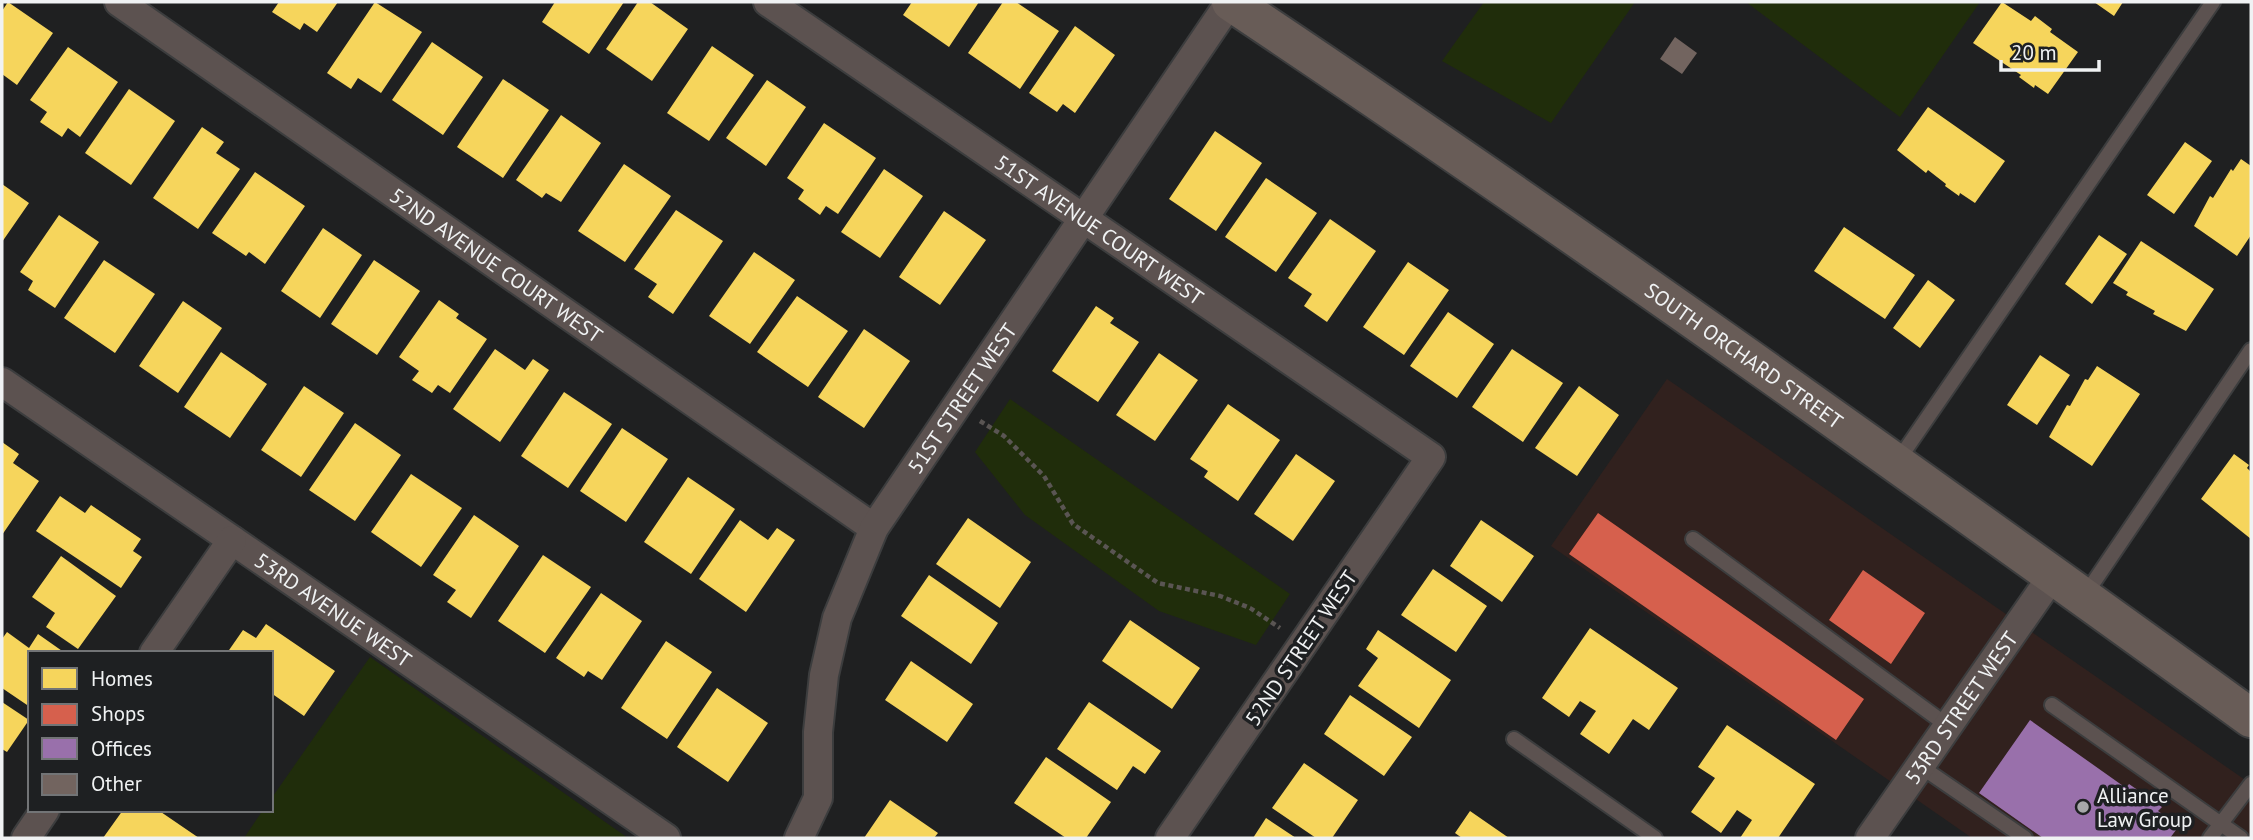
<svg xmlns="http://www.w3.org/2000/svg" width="2253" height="840" font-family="'PT Sans',sans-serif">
<rect width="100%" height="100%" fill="#1f2021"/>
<path fill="#31211e" d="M1667,379L2251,784V838H1972L1551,546Z"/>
<path fill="#202d0b" d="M1484,2H1635L1551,123L1442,61Z
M1746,2H1980L1900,117Z
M1010,399L1290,594L1256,645L1159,611L1025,515L975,452Z
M370,657L628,838H244L263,810H271V799Z"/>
<path fill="#f6d55c" d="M8,2L53,33L17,85L2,74V11Z
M279,2H338L317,32L304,23L300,30L272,12Z
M375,2L422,32L381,93L358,78L351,89L327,73Z
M555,2H624L589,54L542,22Z
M638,2H650L688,29L652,81L606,49Z
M912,2H979L949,47L903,15Z
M1003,2H1016L1059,31L1020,89L968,53Z
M2002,2L2031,21L2035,16L2052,29L2050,32L2078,52L2048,94L2035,85L2034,88L2019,77L2021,75L1973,43Z
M2094,2H2123L2114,16Z
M1075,26L1115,55L1075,113L1063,104L1057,112L1029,93Z
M432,42L483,77L443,135L392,100Z
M712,46L754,75L709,141L667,113Z
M68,47L118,82L80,137L68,128L62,137L40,122L47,112L30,100Z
M503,79L549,110L503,178L457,147Z
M767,80L806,107L766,166L726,138Z
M129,89L175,121L131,185L85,153Z
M1928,107L2005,161L1975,203L1960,193L1959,196L1945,186L1946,184L1928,170L1926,173L1897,150Z
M561,115L601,143L561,202L546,193L542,198L516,180Z
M824,123L876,158L838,214L826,206L820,215L798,199L804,190L787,178Z
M202,127L224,142L216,153L240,169L198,229L153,198Z
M1215,131L1262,163L1216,231L1169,199Z
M2185,142L2212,161L2174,214L2147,195Z
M2241,159L2251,166V235L2237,256L2194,226L2210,196L2213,198L2231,169L2233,171Z
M624,164L671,196L625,262L578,231Z
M884,169L923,196L880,258L841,232Z
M255,172L305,206L265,264L249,252L246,256L212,233Z
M1266,178L1317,213L1276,272L1225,237Z
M2,184L29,203L2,242Z
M676,210L723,241L673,314L648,297L657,284L634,269Z
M944,211L986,240L940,305L899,277Z
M59,215L99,242L55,308L28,290L33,281L20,272Z
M1330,219L1376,251L1327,322L1304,306L1312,294L1288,278Z
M1844,227L1915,275L1885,319L1814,271Z
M323,228L362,255L320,318L281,291Z
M2099,235L2127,254L2092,304L2065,284Z
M2141,241L2214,289L2186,331L2153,314L2155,311L2126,295L2128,292L2113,283Z
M754,252L795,280L750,344L709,316Z
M104,260L155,294L115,353L64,318Z
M374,260L420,291L377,355L331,324Z
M1408,262L1449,290L1404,355L1363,327Z
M1928,280L1955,300L1920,348L1893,328Z
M797,296L848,331L808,387L757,352Z
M439,300L459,314L456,318L487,339L450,393L438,385L432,393L412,380L419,371L399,357Z
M183,301L222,328L178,393L139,366Z
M1096,306L1114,318L1110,323L1139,342L1098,402L1052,371Z
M1448,312L1494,344L1457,398L1410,366Z
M864,329L910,361L864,428L818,397Z
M495,349L525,370L533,359L549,370L500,442L453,409Z
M1512,349L1563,383L1523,442L1472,407Z
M221,352L267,384L230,438L184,407Z
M1159,353L1198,380L1155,441L1116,415Z
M2040,355L2070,375L2037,425L2007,405Z
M2097,366L2140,394L2092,466L2049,437L2067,405L2070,406L2085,379L2088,380Z
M304,386L344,413L301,477L261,450Z
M1579,386L1619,415L1577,476L1535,448Z
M564,392L612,424L568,488L521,456Z
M1228,404L1280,440L1238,501L1204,477L1208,471L1190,459Z
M355,423L401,455L355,521L309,490Z
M622,428L668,459L626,522L580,491Z
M2,442L19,454L13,463L39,481L2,535Z
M1296,454L1335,481L1293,541L1254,514Z
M2234,454L2249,465L2247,468L2251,472V539L2201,499Z
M411,474L462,508L421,567L371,532Z
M688,477L735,509L691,574L644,542Z
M60,496L85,513L91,505L141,539L133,551L142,557L121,588L36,531Z
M474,515L519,546L471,618L447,602L456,590L433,575Z
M968,518L1031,562L1000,608L936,564Z
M740,520L768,540L777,528L795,540L746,612L699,579Z
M1481,520L1534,556L1502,602L1450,566Z
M543,555L591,587L545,653L498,621Z
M61,556L116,596L78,649L46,627L55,613L32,597Z
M1433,569L1487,606L1456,652L1401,615Z
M929,575L998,623L971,664L901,616Z
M601,593L642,621L602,680L588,671L584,677L556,658Z
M1130,620L1200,668L1172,709L1102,661Z
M266,624L335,671L304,716L271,693V653H227L243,630L256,638Z
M1590,628L1678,688L1649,730L1633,719L1609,754L1580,734L1596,711L1580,701L1569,717L1542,698Z
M1378,630L1451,680L1419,728L1358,686L1378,658L1366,649Z
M7,632L29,648L38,634L65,653H30V707L2,688V639Z
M666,641L712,672L667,739L621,708Z
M911,661L973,704L947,742L885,700Z
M717,688L768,723L728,782L677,747Z
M1350,695L1412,737L1384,776L1324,734Z
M2,702L29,720L7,752L2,749Z
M1089,702L1161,751L1145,774L1133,766L1117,790L1057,749Z
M1727,725L1815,784L1778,838H1740L1752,820L1737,810L1721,833L1691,812L1715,778L1698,767Z
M1046,757L1111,802L1086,838H1066L1014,803Z
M1304,763L1358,800L1332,838H1316L1272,808Z
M890,800L938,833L934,838H864Z
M123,810H158L199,838H103Z
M1470,811L1509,838H1462L1455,833Z
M1266,818L1296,838H1253Z"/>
<path fill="#d6604d" d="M1598,513L1864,699L1836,740L1569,554Z
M1863,570L1925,613L1891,664L1829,620Z"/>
<path fill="#9970ab" d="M2030,720L2126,788L2129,784L2162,807L2158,811L2179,826L2170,838H2043L1979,793Z"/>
<path fill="#72645f" d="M1675,37L1697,53L1682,74L1660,59Z"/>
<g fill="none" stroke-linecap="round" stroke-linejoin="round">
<g stroke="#3c3d3e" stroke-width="18">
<path id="service" d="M1897,462L2213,2
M1693,539L1948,726
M2085,595L2251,350
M2052,705L2241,838
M1514,739L1655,838
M1920,766L2025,838
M2210,838L2251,784"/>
</g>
<g stroke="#3c3d3e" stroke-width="32">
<g id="minor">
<path id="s1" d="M119,2L874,528"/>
<path id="s2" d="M768,2L1431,457L1170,838"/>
<path id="s3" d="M2,382L666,838"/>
<path d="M154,653L232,540"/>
<path d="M26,838L45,810"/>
<path id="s4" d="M799,838L818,798V732L824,675L837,618L874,528L1230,2"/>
<path id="s5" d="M1870,838L2053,575"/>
</g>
</g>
<g stroke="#3c3d3e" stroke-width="42">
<g id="primary">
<path id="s6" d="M1231,2C1576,232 1914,475 2251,718"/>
</g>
</g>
<path stroke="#5a5553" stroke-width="4.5" stroke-dasharray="5 3.5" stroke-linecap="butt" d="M980,421L1004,436L1044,476L1073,524L1158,583L1220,596L1250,608L1280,628"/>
<use href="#service" stroke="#5c5250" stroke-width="14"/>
<use href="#minor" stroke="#5c5250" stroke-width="28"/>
<use href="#primary" stroke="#685c57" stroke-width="38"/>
</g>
<circle fill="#a7a8aa" stroke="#1e2022" stroke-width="2.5" cx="2083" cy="807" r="7"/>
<g text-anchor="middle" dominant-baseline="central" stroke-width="7" stroke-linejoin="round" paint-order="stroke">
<g font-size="21" fill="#f0f2f3" stroke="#1e2022">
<text stroke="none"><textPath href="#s2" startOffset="402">51ST AVENUE COURT WEST</textPath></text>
<text stroke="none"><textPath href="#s1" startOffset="460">52ND AVENUE COURT WEST</textPath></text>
<text stroke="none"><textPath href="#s6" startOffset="623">SOUTH ORCHARD STREET</textPath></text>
<text stroke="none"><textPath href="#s4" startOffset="480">51ST STREET WEST</textPath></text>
<text stroke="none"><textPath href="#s3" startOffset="402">53RD AVENUE WEST</textPath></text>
<text transform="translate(1301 648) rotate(-56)">52ND STREET WEST</text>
<text stroke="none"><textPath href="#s5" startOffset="159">53RD STREET WEST</textPath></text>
</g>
<g font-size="21" fill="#f0f2f3" stroke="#1e2022" text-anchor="start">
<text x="2097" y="795">Alliance<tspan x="2097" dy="24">Law Group</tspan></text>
</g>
</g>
<rect width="2253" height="840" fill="none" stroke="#f0f2f3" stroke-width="7"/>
<rect x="28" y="651" width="245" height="161" fill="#1e2022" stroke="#727476" stroke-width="2"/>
<rect x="42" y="668" width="35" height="21" fill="#f6d55c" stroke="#727476" stroke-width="2"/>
<text x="91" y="686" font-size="21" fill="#f0f2f3">Homes</text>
<rect x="42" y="704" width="35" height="21" fill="#d6604d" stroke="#727476" stroke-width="2"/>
<text x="91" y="721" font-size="21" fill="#f0f2f3">Shops</text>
<rect x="42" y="738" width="35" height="21" fill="#9970ab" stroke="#727476" stroke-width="2"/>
<text x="91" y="756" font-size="21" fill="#f0f2f3">Offices</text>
<rect x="42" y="774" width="35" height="21" fill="#72645f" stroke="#727476" stroke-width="2"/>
<text x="91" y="791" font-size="21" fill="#f0f2f3">Other</text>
<path d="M2001 60v10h98v-10" fill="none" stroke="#f0f2f3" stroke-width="3.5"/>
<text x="2011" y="60" font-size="21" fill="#f0f2f3" stroke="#1e2022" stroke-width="5" paint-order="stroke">20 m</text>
</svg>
